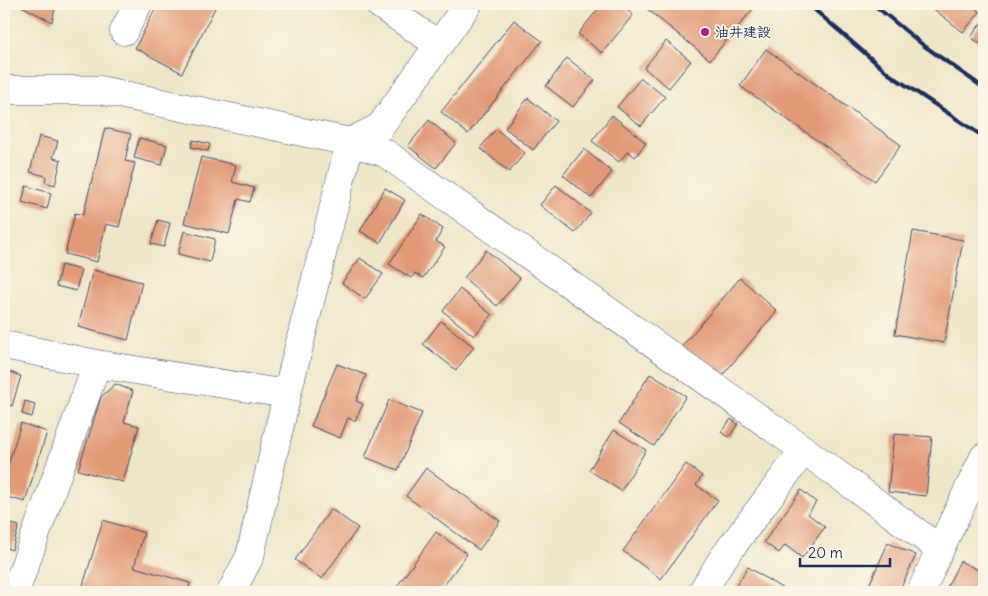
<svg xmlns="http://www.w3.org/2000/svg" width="988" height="596" font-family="Delius,'Klee One',sans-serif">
<rect width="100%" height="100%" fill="#fcf5e5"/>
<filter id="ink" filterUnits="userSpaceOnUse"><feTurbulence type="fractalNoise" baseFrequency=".02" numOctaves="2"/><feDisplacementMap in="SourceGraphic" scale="10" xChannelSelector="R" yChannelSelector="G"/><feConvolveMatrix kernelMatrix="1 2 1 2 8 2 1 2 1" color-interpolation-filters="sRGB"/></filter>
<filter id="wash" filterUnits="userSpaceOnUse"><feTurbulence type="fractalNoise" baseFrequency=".0096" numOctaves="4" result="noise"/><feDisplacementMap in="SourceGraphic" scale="20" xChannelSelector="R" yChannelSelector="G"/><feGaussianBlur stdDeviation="1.12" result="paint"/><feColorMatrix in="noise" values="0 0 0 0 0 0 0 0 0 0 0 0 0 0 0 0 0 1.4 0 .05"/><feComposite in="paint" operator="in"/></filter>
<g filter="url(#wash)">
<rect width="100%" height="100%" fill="#efe6c8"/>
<g id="blocks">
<path fill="#e19a74" d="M18,4H56L52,22Z
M158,4H217L182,73L135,48Z
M602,4H619L633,15L602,53L578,34Z
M641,4H757L710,60Z
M927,4H970L980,12L963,32Z
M984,19V47L971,37Z
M514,20L542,41L468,134L441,112Z
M666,41L691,61L669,88L644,68Z
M766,49L901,145L875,181L740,86Z
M567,58L595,80L573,107L546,86Z
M641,78L665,97L641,126L617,107Z
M528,98L556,121L533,150L505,128Z
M612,115L646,143L635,157L628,151L619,162L592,141Z
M429,120L456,143L436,168L408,146Z
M105,128L131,134L125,161L135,163L119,227L106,224L97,262L65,254L75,213L83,215Z
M496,129L525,153L509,172L480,148Z
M39,136L58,141L53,158L61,160L55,185L45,182L46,176L30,172Z
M139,138L167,145L162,165L134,158Z
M193,140L210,144L208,151L191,147Z
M584,149L612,172L591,198L563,175Z
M201,157L236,165L232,182L254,188L250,202L238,199L229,234L184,223Z
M556,185L591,213L575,233L540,205Z
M26,186L51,193L47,209L22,202Z
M385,188L405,200L380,243L360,231Z
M422,214L443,229L436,241L445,247L423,278L415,273L411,278L389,264Z
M158,220L170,223L164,247L151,244Z
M184,231L215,239L210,262L178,254Z
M913,231L963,240L944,343L895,334Z
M486,250L520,278L497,306L464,278Z
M360,258L383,274L365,299L342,283Z
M61,265L81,270L76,291L56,286Z
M93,270L142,282L128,340L78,327Z
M740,278L777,311L720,378L682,346Z
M460,289L492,315L474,336L443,311Z
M441,321L474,347L456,370L423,344Z
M337,364L366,375L356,401L363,404L355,421L348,418L340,438L311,426Z
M4,370L21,376L12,406L4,404Z
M650,374L686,396L654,446L619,423Z
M115,384L133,391L124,422L139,426L123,482L78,470L101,397Z
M389,400L422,413L398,470L365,457Z
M25,401L35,404L32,417L22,414Z
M731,419L738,424L729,437L721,432Z
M21,423L47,432L25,502L4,496V475H5Z
M614,430L646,450L621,491L589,470Z
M894,434L932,437L926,496L888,492Z
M686,464L702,476L696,485L718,500L661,579L623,551Z
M426,468L500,521L479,550L406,496Z
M801,490L816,502L808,514L825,527L802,558L785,545L779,553L764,542Z
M331,509L358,528L322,579L295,560Z
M103,520L144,533L134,567L190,583L188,592H81Z
M4,522L19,526L12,550L4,547Z
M436,532L467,554L439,592H393Z
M888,543L916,555L899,592H866Z
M960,561L984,573V592H952L946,589Z
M748,567L783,589L781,592H732Z"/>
</g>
</g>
<g filter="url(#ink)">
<use href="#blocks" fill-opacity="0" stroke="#3b4a6e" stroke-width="1"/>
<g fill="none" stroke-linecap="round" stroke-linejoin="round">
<g stroke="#3b4a6e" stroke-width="29">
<path id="minor" d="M379,4L439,45
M124,31L138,4
M4,90H100L350,142L385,153L804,450L940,549
M4,345L97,364L287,394
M15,592L97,364
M231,592L250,556L287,394L350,142L380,127L468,4
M702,592L721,561L804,450
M921,592L940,549L984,457"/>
</g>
<use href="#minor" stroke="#fff" stroke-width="28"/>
<path stroke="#1b2f5e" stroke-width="4" d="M808,4L889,74L984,137
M873,4L923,45L984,88"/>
</g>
</g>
<circle fill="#b5179e" stroke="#fcf5e5" stroke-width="2" cx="705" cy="32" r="5"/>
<g text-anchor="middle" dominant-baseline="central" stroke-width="4" stroke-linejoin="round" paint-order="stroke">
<g font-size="14" font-weight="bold" fill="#1b2f5e" stroke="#fcf5e5" text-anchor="start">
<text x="715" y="32">油井建設</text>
</g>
</g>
<rect width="988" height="596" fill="none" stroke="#fcf5e5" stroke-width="20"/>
<path d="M800 558v8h90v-8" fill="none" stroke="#1b2f5e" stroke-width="2.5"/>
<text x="808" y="558" font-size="15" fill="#1b2f5e" stroke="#fcf5e5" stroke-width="4" paint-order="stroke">20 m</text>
</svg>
